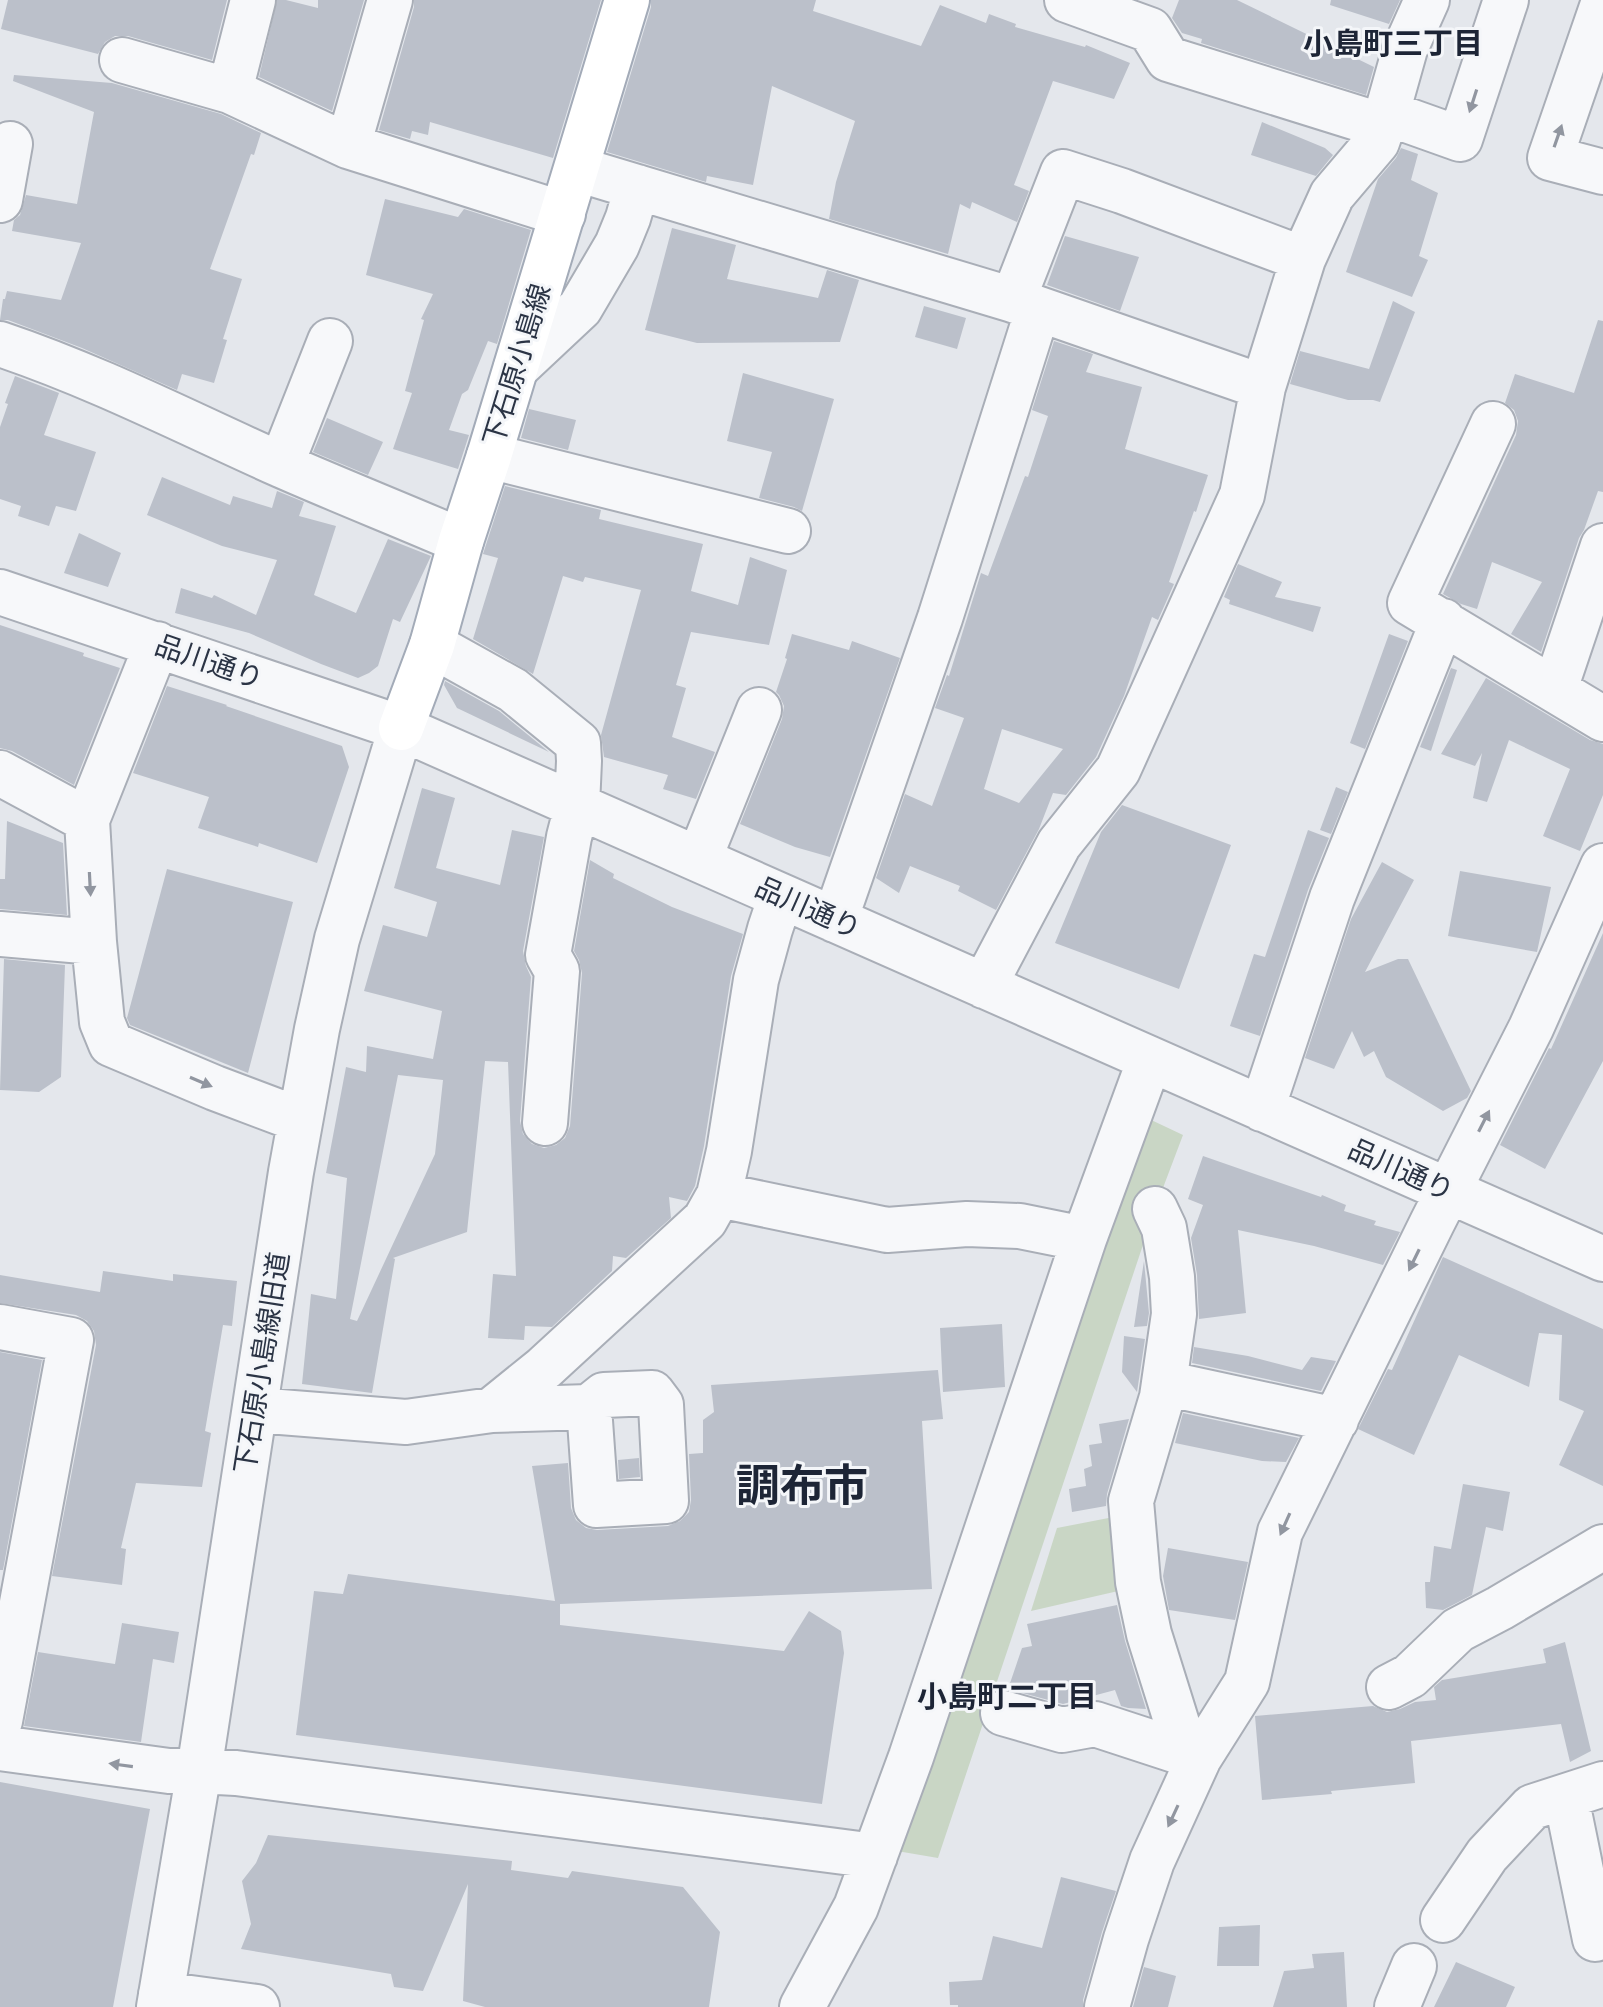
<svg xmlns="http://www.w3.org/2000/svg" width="1603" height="2007" font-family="'Fira Sans Condensed','Noto Sans JP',sans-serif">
<rect width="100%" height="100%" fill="#e4e7ec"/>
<path fill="#c9d6c5" d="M1147,1118L1183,1135L1155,1209L938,1858L891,1850Z
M1124,1515L1127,1589L1031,1611L1057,1528Z"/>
<path fill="#bbc0ca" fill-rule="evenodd" d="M8,0H227L212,60L128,36H115L105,42L98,54L1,29Z
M277,0H286L318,8V0H364L332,111L259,77Z
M414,0H601L553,158L430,122L428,135L412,131L410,139L379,130L414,7Z
M651,0H816L813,11L921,46L940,5L986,23L989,14L1016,24L1015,27L1085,47L1086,45L1130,63L1114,99L1053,81L1014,185L1029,191L1017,222L972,202L970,209L960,204L948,254L829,219L836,182L855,121L772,86L753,185L707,176L706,182L607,152L651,7Z
M1179,0H1237L1374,67L1366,95L1201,43L1202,39L1182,33L1172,18Z
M1331,0H1400L1389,24L1330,5Z
M14,75L112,83L221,114L261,133L254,155L251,154L210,269L242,279L223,339L227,340L214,383L182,374L177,390L82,348L8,320H0L3,299H5L7,291L61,300L81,243L12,231L14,220L20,215L26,195L77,204L94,112L13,81Z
M1262,122L1325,148L1333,155L1316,176L1251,155Z
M1401,148L1418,154L1411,180L1438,193L1419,256L1428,260L1412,297L1346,272L1378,179L1396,158Z
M385,199L458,217L464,209L531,230L497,344L488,341L468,390L462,394L449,430L469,435L458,469L393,449L412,393L405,391L424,320L421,319L433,294L366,275Z
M672,228L736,245L727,279L818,298L827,270L859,280L840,342L697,343L645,330Z
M1065,236L1139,257L1120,311L1047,285Z
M1393,301L1415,312L1380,402L1373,400H1348L1290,384L1300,351L1369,369Z
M924,306L966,318L957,349L915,337Z
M1598,320L1603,321V492L1598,491L1584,530L1579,538L1541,652L1511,634L1542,582L1492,562L1477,609L1461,604L1443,594L1516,435L1518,421L1514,410L1505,403L1515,374L1574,393Z
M1054,341L1093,354L1086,372L1142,387L1125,449L1208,475L1196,512L1194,511L1169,582L1174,584L1158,620L1152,617L1124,696L1096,757L1066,795L1053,793L1039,829L996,910L958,891L960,886L910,866L899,893L876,878L905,794L932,806L964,718L935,708L947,675L949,676L981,573L988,576L1025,476L1028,477L1048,416L1032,410ZM1002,729L1063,749L1019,803L984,789Z
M743,373L834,399L802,511L794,507L759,498L772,452L727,441Z
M15,376L59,393L44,435L96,452L76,511L56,506L49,526L18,516L21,506L0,499V427L8,404L5,403Z
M529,409L576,420L568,450L521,438Z
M327,418L383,442L368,475L313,452Z
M162,477L230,505L233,496L272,508L277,491L304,502L299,516L336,526L314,595L356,613L388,539L431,556L400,622L393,619L378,666L369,673L358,678L321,664L249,633L175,613L181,588L212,598L214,595L256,615L277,560L222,546L147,515Z
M505,486L601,510L599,519L703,544L691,591L738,605L750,557L787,570L769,645L691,632L676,685L686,688L672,737L715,752L696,799L663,789L668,775L604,757L601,735L641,590L585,577L583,582L563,576L533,674L473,639L498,558L483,554Z
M79,533L121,553L108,587L64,573Z
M1238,564L1282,582L1275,597L1321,607L1313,632L1229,604L1230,600L1224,597Z
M0,625L84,653L83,656L120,668L74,785L12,751L0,748Z
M792,634L849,650L852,641L900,658L830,857L795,847L740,824L782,719L784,706L779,695L776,692L787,659L785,658Z
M1389,634L1408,641L1365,749L1350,743Z
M1451,668L1457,670L1431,751L1420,747Z
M1486,678L1590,740L1603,744V795L1580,851L1543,836L1570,769L1509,740L1487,802L1473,798L1482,753L1475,766L1441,754Z
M445,681L499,711L549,752L457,708L444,685Z
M167,686L227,705L226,706L342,746L349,767L317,863L259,843L258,847L198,828L209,797L133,773Z
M1336,787L1348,792L1331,834L1320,830Z
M422,788L455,798L436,868L500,885L512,830L544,837L523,951L526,966L531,977L520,1121L523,1134L532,1144L544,1148L556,1145L565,1138L570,1126L582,973L579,960L574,951L590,860L614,874L613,878L672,907L743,934L731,976L704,1146L695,1186L687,1201L669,1197L671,1218L626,1258L613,1256L612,1271L552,1327L525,1326L524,1340L488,1338L493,1274L516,1276L508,1062L485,1061L467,1232L393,1258L395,1259L372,1393L302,1384L311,1294L336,1299L347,1178L326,1173L346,1067L366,1072L367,1046L433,1059L442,1011L364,991L383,925L427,937L437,902L394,888ZM398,1075L443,1080L435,1154L357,1321L350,1319Z
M1122,805L1231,845L1179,989L1055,943L1101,832Z
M7,821L63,843L67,915L0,909V879H5Z
M1308,830L1329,838L1308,890L1260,1036L1230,1026L1254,954L1265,957Z
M1382,862L1414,880L1365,972L1398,959H1408L1471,1091L1467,1098L1443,1111L1386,1077L1374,1051L1364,1057L1352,1031L1334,1069L1305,1058L1351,919Z
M167,869L293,902L248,1073L130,1025L127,1018Z
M1460,871L1551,887L1537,952L1448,936Z
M1603,933V1061L1545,1169L1500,1145L1549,1048L1551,1049Z
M4,959L65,965L61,1077L39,1092L0,1090Z
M1203,1156L1321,1197L1322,1195L1346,1205L1344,1211L1376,1221L1374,1225L1400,1232L1383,1265L1314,1246L1238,1230L1246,1313L1199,1319L1197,1275L1191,1238L1203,1205L1188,1199Z
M1443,1257L1603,1329V1486L1559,1465L1584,1411L1559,1400L1562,1335L1539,1333L1529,1387L1459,1355L1414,1455L1358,1429L1388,1369L1392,1370Z
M1144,1261L1149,1313L1147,1326L1134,1327Z
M103,1271L173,1281V1274L237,1281L232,1326L223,1325L205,1431L211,1433L202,1487L136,1483L121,1548L126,1549L122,1585L52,1576L96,1345L94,1331L87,1321L76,1315L0,1303V1275L100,1292Z
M1002,1324L1005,1387L943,1392L940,1328Z
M1124,1336L1145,1339L1137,1392L1122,1372Z
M1194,1347L1248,1356L1302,1370L1311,1357L1336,1361L1321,1391L1192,1363Z
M0,1352L42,1360L3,1570H0Z
M938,1370L943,1419L922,1421L932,1589L560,1604V1625L784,1651L809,1611L841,1631L844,1653L822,1804L296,1735L314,1591L343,1594L348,1574L555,1601L532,1466L568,1463L571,1508L576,1520L586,1528L597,1530L668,1526L680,1521L689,1512L691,1500L689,1454L703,1453V1420L714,1412L711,1385Z
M1183,1413L1299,1438L1286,1462L1262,1461L1175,1443Z
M1129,1419L1107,1494L1106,1506L1072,1512L1069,1489L1086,1486L1084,1469L1092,1466L1089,1445L1102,1443L1099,1424Z
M639,1458L640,1477L619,1479L618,1460Z
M1463,1484L1510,1492L1503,1531L1486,1527L1472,1595L1443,1610L1426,1608L1425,1582H1430L1434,1546L1451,1549Z
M1168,1548L1248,1562L1235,1620L1169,1610L1163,1576Z
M1117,1605L1125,1641L1146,1709L1128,1708L1121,1706L1115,1690L1063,1704L1008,1689L1022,1648L1032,1646L1027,1624Z
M122,1623L179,1632L174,1663L153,1659L141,1742L24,1726L38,1652L115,1664Z
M1565,1642L1591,1751L1570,1762L1561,1724L1411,1741L1415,1783L1331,1791L1332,1794L1262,1800L1255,1716L1373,1706L1387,1712L1400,1709L1415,1702L1436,1700L1434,1687L1442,1680L1546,1663L1543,1649Z
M0,1782L150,1809L113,2007H0Z
M268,1835L512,1861L511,1870L568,1878L572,1871L683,1887L720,1932L709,2007H485L463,2001L468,1884L423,1991L394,1987L391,1974L241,1949L251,1924L242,1881L256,1863Z
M1061,1877L1116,1891L1102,1932L1083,2000V2007H958V2005H950L949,1982L982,1980L993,1936L1042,1948Z
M1260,1925L1259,1966H1217L1219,1927Z
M1344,1952L1347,2007H1273L1284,1971L1314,1968L1312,1954Z
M1456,1962L1515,1987L1506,2007H1434Z
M1144,1967L1176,1976L1168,2007H1133Z"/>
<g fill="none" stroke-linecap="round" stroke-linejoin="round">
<g stroke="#a9aeb7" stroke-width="48">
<path id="minor" d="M253,0L230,91L348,146L563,214
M1067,0L1150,30L1168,59L1383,126
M1603,4L1550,158L1603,172
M122,60L230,91
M1387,113L1460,139L1506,0
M348,146L390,0
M577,169L1013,300L1263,387
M0,200L10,144
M1013,300L1063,172L1122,191L1303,259
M0,344C98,377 187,423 281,465C340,491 401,515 461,541
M516,368L580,308L617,245L628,218L637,187
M1493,424L1410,603L1603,719
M489,456L788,531
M281,465L330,341
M0,592L401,728L1603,1259
M432,645L513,690L578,743L579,761L577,806L569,837L548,955L557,971L545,1123
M1555,689L1603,546
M0,773L87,820L94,942L102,1022L111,1044L215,1088L300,1120
M87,820L157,644
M699,859L759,710
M835,920L940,618L1038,309
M0,934L94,942
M984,986L1059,844L1118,770L1242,495L1263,387L1303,259L1332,195L1377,142L1387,113L1405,49L1427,0
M1262,1109L1332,898L1443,621
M719,1195L887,1230L967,1224L1020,1226L1084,1239
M1155,1209L1164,1228L1172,1277L1174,1314L1162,1397L1131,1501L1138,1582L1149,1634L1180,1733L1199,1758
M0,1327L71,1340L0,1721
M1164,1383L1336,1420
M652,1393L661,1405L666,1501L596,1505L589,1407L604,1395Z
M255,1410L406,1422L492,1410L589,1407
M492,1410L544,1368L705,1220L719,1195L729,1151L756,980L770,929L781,896
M1389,1687L1410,1676L1458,1630L1500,1608L1603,1547
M1003,1713L1062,1730L1095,1724L1199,1758
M0,1748L169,1771H199L236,1773L875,1856
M1566,1797L1595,1939
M1443,1920L1487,1855L1532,1807L1603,1784
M161,1994L257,2007
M159,2007L199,1771L291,1172L317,1029L337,939L401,728
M802,2007L856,1907L911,1757L1084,1239L1150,1059
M1107,2007L1126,1939L1152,1861L1199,1758L1247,1682L1280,1532L1432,1223L1531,1028L1603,866
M1397,2007L1414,1966"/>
</g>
<g stroke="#a3abb8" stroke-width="48">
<path id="major" d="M401,728L432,645L461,541L489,456L627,0"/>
</g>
<use href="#minor" stroke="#f7f8fa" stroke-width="44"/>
<use href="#major" stroke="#fff" stroke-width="44"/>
</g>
<defs><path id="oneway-solid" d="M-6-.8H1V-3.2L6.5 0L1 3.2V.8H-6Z" transform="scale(2)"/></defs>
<g fill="#9196a0">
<use href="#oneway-solid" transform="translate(1473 101) rotate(108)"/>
<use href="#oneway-solid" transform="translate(1558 136) rotate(-71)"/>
<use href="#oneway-solid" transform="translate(90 884) rotate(87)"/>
<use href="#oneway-solid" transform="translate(201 1082) rotate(23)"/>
<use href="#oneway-solid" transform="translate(1484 1121) rotate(-63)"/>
<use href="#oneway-solid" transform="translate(1414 1260) rotate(116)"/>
<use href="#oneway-solid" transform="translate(1285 1524) rotate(114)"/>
<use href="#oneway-solid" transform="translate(121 1765) rotate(-172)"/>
<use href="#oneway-solid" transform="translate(1173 1816) rotate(115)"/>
</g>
<g text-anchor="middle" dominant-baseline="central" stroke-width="6" stroke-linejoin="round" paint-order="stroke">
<g font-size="28" fill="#2b3445" stroke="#f4f6f9">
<text transform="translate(517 365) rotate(-73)">下石原小島線</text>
<text transform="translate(209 662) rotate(19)">品川通り</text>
<text transform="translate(808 908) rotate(24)">品川通り</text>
<text transform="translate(1401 1170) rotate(24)">品川通り</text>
<text transform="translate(262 1363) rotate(-81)">下石原小島線旧道</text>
</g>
<g font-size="30" font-weight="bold" fill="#1d2536" stroke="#f4f6f9">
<text x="1393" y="44">小島町三丁目</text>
<text x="1007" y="1697">小島町二丁目</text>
</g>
<g font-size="44" font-weight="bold" fill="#1d2536" stroke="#f4f6f9">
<text x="802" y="1486">調布市</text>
</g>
</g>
</svg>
